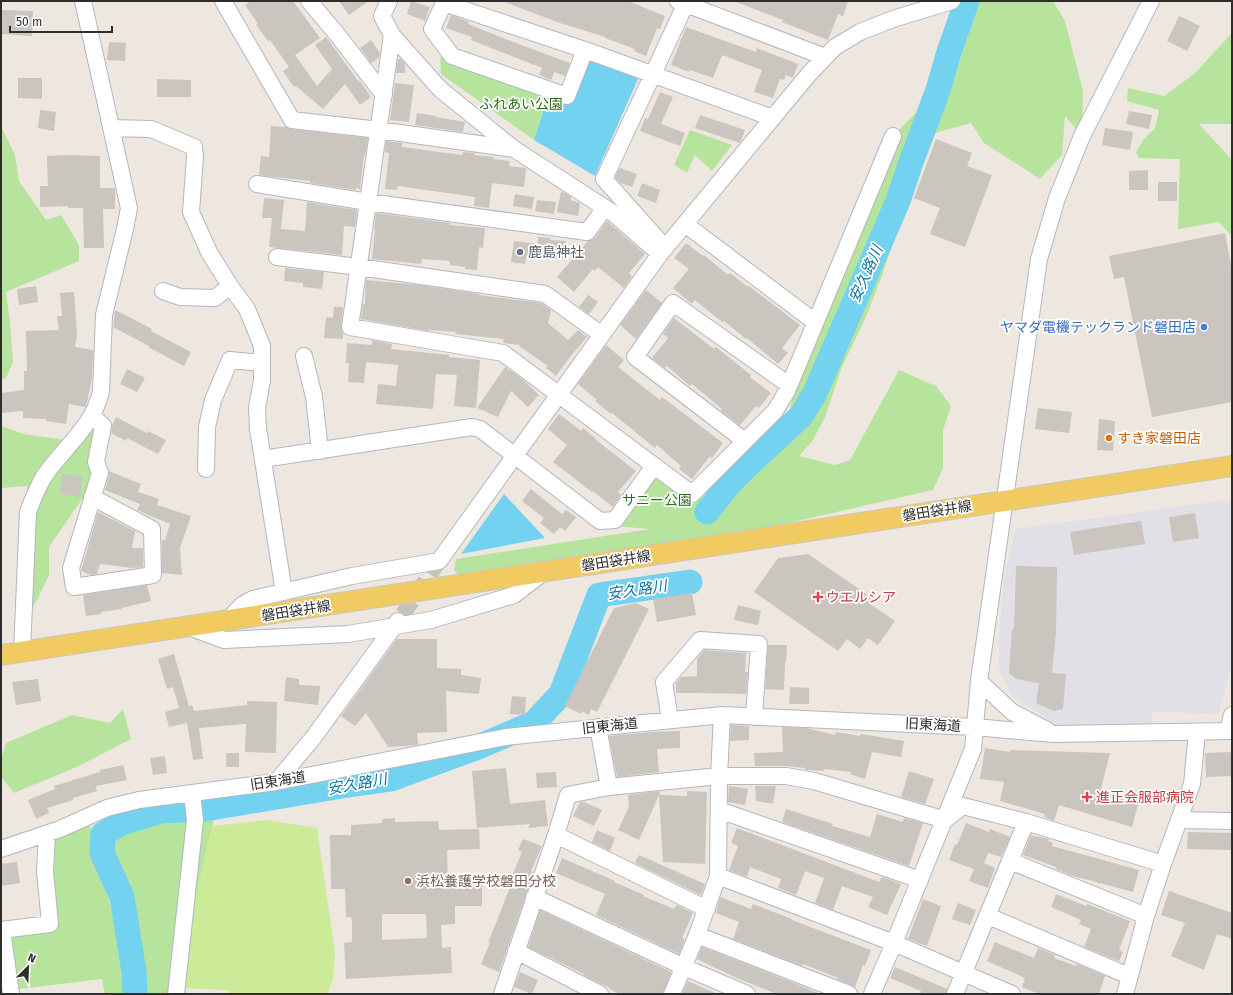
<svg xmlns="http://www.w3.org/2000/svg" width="1233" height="995" font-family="'Fira Sans','Noto Sans JP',sans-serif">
<rect width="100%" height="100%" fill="#eee7df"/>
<path fill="#e1e0e7" d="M1232,499V666L1218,714L1152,712L1151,728L1058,726L1011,695L999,669V640L1004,577L1016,529Z"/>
<path fill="#b7e49c" d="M977,1H1053L1065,21L1083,91L1082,136L1065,116L1062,155L1040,179L984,143L971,123L931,134L917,171L883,273L866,317L841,369L825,417L813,440L799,456L835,465L850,460L899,370L936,386L951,406L943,430V468L933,490L640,557L468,584L454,570L456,559L650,529L615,526L654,466L691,505L705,495L790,409L804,351L893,136L954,74L949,52Z
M1232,33V124H1199L1232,160V236L1219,222L1178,229L1180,159L1139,158L1136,152L1144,139L1155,128L1159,110L1127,101L1128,88L1164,96L1194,74Z
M440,57L549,90L534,140L441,74Z
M1,128H2L15,155L19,181L46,220L61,215L79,245V261L6,292L10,323L13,362L6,378L1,379V295L3,294H1Z
M690,130L732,145L712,171L695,155L687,173L674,165Z
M92,416L100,473L49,547V575L37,600L24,622L27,526V486L1,488V426L24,434L72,441Z
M123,709L131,739L79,766L14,793L1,777V760L6,743L72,715L110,723Z
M170,811L214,819L179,994H105L102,979L11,990L3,935L53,927L49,833L88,817L118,936L102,853L115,828Z"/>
<path fill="#cbeb98" d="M267,820L317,828L335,953L333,980L327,994H229L228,990L176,988L179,966L212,826Z"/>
<path fill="#73d2ef" d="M593,60L635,75L638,79L595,176L534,140L549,92L570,99L585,63Z
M504,494L545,538L461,554Z"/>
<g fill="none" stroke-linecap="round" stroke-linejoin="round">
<path stroke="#73d2ef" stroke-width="25" d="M707,512L729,484L748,465L801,416L814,395L898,201L911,162L938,90L949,52L967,1
M135,994L134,972L122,897L102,853L103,834L122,823L160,811L205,809L342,786L391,779L478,747L534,723L561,694L599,595L690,582"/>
</g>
<path fill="#cac5be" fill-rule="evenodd" d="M251,1H293L320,38L295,55L317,86L332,69L315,45L326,37L359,82L360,81L371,97L360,105L345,84L323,109L296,86L294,87L283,71L289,67L270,40L268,41L256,25L258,24L245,5Z
M339,1H369L349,15Z
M411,1L430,7L425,21L407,14Z
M506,1H628L665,16L660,29L657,28L646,56L634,51L635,49L605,38V37L557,22L505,2Z
M736,1H848L843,16L838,14L828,40L782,22L783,20L736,2Z
M1,10L33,11L32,36L1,34Z
M451,15L469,22L468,24L516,43L570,63L565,76L554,72L551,80L539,75L542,68L471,40L472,37L446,28Z
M1179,16L1200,26L1187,51L1167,41Z
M686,27L756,52L757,48L798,64L793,78L786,75L784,80L780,79L773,98L754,92L762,70L722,55L713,78L690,70L689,72L671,65Z
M371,40L380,53L379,58L371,63L360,48Z
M109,42L126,43L125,61L107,60Z
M398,59H401L405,64V73H396Z
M18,78H42V99L18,98Z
M157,79L191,80V97H157Z
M395,83L414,85L409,122L390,120Z
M660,92L673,97L661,124L685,133L680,146L640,131L645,118L648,119Z
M40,110L56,112L54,131L38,128Z
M1129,111L1152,115L1149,129L1126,124Z
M417,113L436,116V117L465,122L463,132L415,125Z
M700,115L745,130L741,141L740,143L695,128Z
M271,126L286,127L291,129L368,138L365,156L364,155L360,189L356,188V190L310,183V181L259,175L261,156L269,157Z
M1105,128L1133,132L1130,150L1102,145Z
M936,139L972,153L967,166L992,175L965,247L930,234L940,208L914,198Z
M386,141L402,143V147L462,155L463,152L475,153L474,155L494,157L493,159L510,161L509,166L526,168L524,187L492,183L489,208L474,206L475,197L398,186L397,190L385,189L389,153L385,152Z
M67,155L100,156V188H115V209H103L104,248H84L83,208H68V206L40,207V186H48L47,156Z
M620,168L637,174L632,187L620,183L615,177Z
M1148,170V190H1129V171Z
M1158,182H1177V201H1158Z
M642,183L660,190L656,203L637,196Z
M561,192L565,193L571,197V200L580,203L578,216L557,212Z
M515,194L534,197L532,209L513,206Z
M264,198L284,200L281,229L305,231L307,202L357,210L355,227L344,226L342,255L269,247L272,218H262Z
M537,200L556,202L554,214L535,211Z
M376,213L450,223V225L485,228L483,248L479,247L477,270L465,269V267L450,265V261L422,259L421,264L372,259L375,230H374Z
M607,221L645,254L629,273L632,276L624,288L598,267L595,271L593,269L574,292L557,277L588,241L595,238Z
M1225,233L1232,271V402L1152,417L1124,277L1114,279L1109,256Z
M538,237L551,238L550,240L566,241L565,259L527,255L525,264L511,262L514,241L538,244Z
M686,243L703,256L704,255L728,275L730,273L748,287L749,286L800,325L782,348L788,353L778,364L747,338L746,339L724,321L722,322L695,300L692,304L673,288L689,269L674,258Z
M285,268L324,272L322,289L303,287V283L284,281Z
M366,280L419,285L479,294V295L541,303L551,310L548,323L568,340L578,330L587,337L570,357L556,376L546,368L548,366L519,346L520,345L503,343L504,339L455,334L456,332L428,330V331L361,319L363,304H365Z
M36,286L38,302L19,305L17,289Z
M646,290L662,303L636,339L620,325Z
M74,292L77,335L75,347L93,350L92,378L87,402L85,407L69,404L66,424L46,421V419L23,418V411L1,413V393L24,390V371H27L26,331L59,330L57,316H62L60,293Z
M588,295L598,302L589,314L579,307Z
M334,307H343L341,326L343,333V339L324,338L326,317L333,318Z
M115,310L152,329L151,331L191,352L184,366L148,347L149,346L113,327Z
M674,318L714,349L716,347L751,375L750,377L771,393L759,408L756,406L740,425L720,410L722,409L692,384L690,386L667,366L665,368L652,358L668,338L663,334Z
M372,340L392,344L391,349L449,355V357L480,360L476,408L454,406L457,375L436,374L433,409L376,404L378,384L396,386L398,365L366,362L364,383L348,382L349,363H346L347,343L372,345Z
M606,345L624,360L618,367L660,400L662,397L723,443L712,458L710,456L692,479L679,469L681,466L657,445L655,448L612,413L611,414L595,401L597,400L578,384Z
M505,367L521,378L539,395L528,407L511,391L498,417L477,408Z
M127,369L145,378L137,392L120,384Z
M1038,408L1072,412L1069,433L1035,429Z
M559,414L581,431L583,428L596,439V440L636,471L618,492L621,495L613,507L593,491L592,492L553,462L567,445L548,429Z
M116,417L147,433L148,431L166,440L158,454L127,438L126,441L111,433L112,426Z
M1099,419L1115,421L1113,451L1097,450Z
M109,471L141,484L138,492L159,499L157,505L191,516L180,548L182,575L162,573V540H165L170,524L137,510L140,504L105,490L109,476Z
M62,474L82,477L80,497L60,494Z
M531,489L562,514L566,510L576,517L565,531L560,527L554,534L540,523L544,518L522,501Z
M98,512L135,531L132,548H143V567L133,568L100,564L97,574L91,575L81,571Z
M1195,513L1199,538L1173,542L1169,517Z
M1141,521L1145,544L1074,555L1070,532Z
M808,554L874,599L870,604L895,621L878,645L868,638L860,649L847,639L838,651L754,592L778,558Z
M1016,566L1057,567L1056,633L1052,673L1066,674L1063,709L1054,711L1036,703L1039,683L1016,679L1009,673L1012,629H1014Z
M147,585L151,601L122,608V609L101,612V614L86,616L83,595Z
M692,593L696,615L657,622L653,599Z
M636,603L649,609L597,712L591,709L589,715L582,711L581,714L565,706L614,608Z
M738,605L761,611L758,625L734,620Z
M397,639H437V668L461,669V675L481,678L479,694L446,691L447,732L417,733L418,745L388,747L366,713L355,726L341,716Z
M768,645H787L786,662H785L784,690L765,689Z
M704,650L746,653L745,672H748L746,694L698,693H676V683L681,677L697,676V659Z
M174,654L189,706L192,705L194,711L247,705V701L277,702L276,753L245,752L246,724L199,728L203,759L193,760L187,723L169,727L165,712L179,708L173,687L167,689L158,659Z
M286,677L299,679V685L320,686L318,705L284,701Z
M38,679L41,701L16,705L12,682Z
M790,687L809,688V704H789Z
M512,696L526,697L525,715L510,714Z
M731,725L749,726V740L730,741Z
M782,727L806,728L835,735L836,732L860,736L861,734L904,741L901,757L872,752L865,779L850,774L851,772L824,769V771L809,770H805V768L786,766H755L754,753L783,752Z
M680,731V748L657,749L659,772L617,777L609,736L653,732Z
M985,748L1010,752V750L1110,753L1101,789L1139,801L1132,827L1059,805L1054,821L1044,817L1045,814L1000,801L1004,782L980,779Z
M1232,752V776L1206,777L1205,753Z
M226,753H239V767H226Z
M165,756L167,773L153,775L150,758Z
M123,765L127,780L96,786L97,791L73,798V800L47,808L49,813L36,819L28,800L55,789L54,786L100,772V770Z
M506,768L510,804L545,800L548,826L528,828L530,824L477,828L472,771Z
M909,771L934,779L925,804L901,797Z
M556,772L557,787L537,788L536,773Z
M729,786L748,789L745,805L728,802Z
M755,786H776L773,804L756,801Z
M660,791V795L687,796V791L707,792L705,864L663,862L659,795L639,840L618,830L629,807L628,795Z
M580,802H584L602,810L594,826L573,816Z
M786,809L833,824L832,826L870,837L877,814L903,822L904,818L923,823L909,866L782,822Z
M395,818V822L438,821L439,830L479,829L480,849L447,850L448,885L482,884V906H455V924L441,925L442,948L451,947L452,973L346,979L344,943L352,942V921L351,917H346L345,889H331L330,835H351V825L382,823V819ZM382,914H426L427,938L382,940Z
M966,823L989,832L990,829L1010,837L1001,857L988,853L984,863L995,868L988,888L969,881L974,869L949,860L955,844L957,845Z
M737,828L879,882L882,877L901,884L887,915L868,907L873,897L842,886L833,910L815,903L824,878L805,871L796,895L778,888L781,879L750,867L747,877L729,870L738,846L731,843Z
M597,830L615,838L610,851L592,842Z
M1188,832L1232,833V850L1187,849Z
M1031,835L1049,839L1048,841L1053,843L1052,846L1139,870L1133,892L1070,875L1056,869V867L1023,855Z
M523,839L542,846L531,871L534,872L499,972L481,964L490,943H488L514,877L512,876L522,852L518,850Z
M639,855L705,884L701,895L635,863Z
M562,858L615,881L614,882L644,895L643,896L674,909L677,905L693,913L682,938L685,939L679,954L596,915L605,894L556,873Z
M17,862L20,883L1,886V864Z
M1169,891L1232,913V939L1217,934L1204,970L1171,956L1185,923L1161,915Z
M1056,894L1086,906L1087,904L1130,921L1119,950L1123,952L1119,961L1084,947L1091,929L1079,924L1081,920L1051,907Z
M720,897L751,909L753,904L792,919V920L871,950L865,966L863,965L855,987L837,979L838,978L803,964V966L733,939L739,922L716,913Z
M923,899L941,906L927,946L908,939Z
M958,903L976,910L970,925L952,919Z
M540,910L671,972L663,994H620L609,989L610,988L583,975L584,974L528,947Z
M995,942L1034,958L1038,948L1055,955L1054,958L1076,966L1077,964L1105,976L1099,994H1039L1022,987L1025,978L987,961Z
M702,947L799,985L820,994H777L739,979L697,959Z
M895,967L947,989L946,994H920L921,991L890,978Z
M520,972L538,980L532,994L514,987Z
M688,981L717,994H682Z"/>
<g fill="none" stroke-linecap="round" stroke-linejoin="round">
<path stroke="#c7c2bb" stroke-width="16" stroke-dasharray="16 8" stroke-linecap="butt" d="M403,614L439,561"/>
<g stroke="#b3b6c0" stroke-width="18">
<path id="minor" d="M223,1L292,120L379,130L514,149
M309,1L336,33L384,95
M389,1L382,16L392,35L350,327L503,353L692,494L775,411L787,391L893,136
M445,1L432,29L452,56L567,96L585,50
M678,1L825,57
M444,3L585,50L773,118
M392,35L440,89L514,149L613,213L660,254
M111,128L151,129L194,147L195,156L191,212L209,252L230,286L247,309L262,346V380L257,408L258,429L284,592
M257,184L368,202L587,232L605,208
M685,224L815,322
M661,243L604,179L687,1
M277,257L359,267L545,294L602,335
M163,291L180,297L215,298L230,286
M304,356L314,397L320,451
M92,416L103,426L96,462L100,473L71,568L74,587L153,575L152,529L92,497
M745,441L635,357L673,303L789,385
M263,459L472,427L480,429L600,521L615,520L654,466
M206,469L207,427L213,400L230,360L262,363
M227,621L242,605L253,599L352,576L439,561L660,254L809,74L835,47L860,32L893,19L952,1
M189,627L224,640L348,634L431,620L514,595L544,572
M22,652L28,512C32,501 37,489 43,478C62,449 94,426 101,391L104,315L125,229L129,208L83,1
M979,681L1012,712L1047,730
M670,720L664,682L700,640L759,644L754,717
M598,727L609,787
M1228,731L1232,715
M276,782L313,738L398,621
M719,810L920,880
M1179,820L1232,821
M556,835L707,909
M1,849L60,829L107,808L139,800L276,782L506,737L722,715L974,727L1054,734L1232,731
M1010,861L1146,916
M718,876L894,943L1012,994
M534,897L684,967L747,994
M988,916L1129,976
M1,930L50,924L45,871L47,834
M2,930L11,994
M697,935L849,994
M516,951L600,994
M176,994L195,820L192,793
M502,994L556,835L568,795L609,787L719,776H786L814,781L945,820L963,806L1026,822L1163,864
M672,994L697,935L718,876L719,776L722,715
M872,994L894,943L973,749L979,681L1039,259L1057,198L1082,136L1151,1
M955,994L1026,822
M1125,994L1146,916L1163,864L1192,784L1197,732"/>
</g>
<g stroke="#c8c8c8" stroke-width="22">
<path id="major" d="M1,655L1232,466"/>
</g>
<use href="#minor" stroke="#fff" stroke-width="16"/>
<use href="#major" stroke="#f1cb61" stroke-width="20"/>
</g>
<circle fill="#6b7280" stroke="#fff" stroke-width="1.5" cx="520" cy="252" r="4"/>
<circle fill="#3f7fe0" stroke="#fff" stroke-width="1.5" cx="1204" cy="327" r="4"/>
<circle fill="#e8710a" stroke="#fff" stroke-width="1.5" cx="1109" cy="438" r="4"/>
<g fill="#e0444e" stroke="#fff" stroke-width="1.5">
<path d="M816 591h4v4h4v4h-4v4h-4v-4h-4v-4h4z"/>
<path d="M1085 791h4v4h4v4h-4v4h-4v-4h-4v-4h4z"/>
</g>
<circle fill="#8d6e63" stroke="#fff" stroke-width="1.5" cx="408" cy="881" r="4"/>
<g text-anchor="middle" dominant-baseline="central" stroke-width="3.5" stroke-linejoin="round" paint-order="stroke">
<g font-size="14" fill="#2e6b1b" stroke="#fff">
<text x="521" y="104">ふれあい公園</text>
<text x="657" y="500">サニー公園</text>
</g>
<g font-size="14" fill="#5b616d" stroke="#fff" text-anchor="start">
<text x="528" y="252">鹿島神社</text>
</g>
<g font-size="14" fill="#366cbe" stroke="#fff" text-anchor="end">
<text x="1196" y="327">ヤマダ電機テックランド磐田店</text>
</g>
<g font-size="14" fill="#c56008" stroke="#fff" text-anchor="start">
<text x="1117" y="438">すき家磐田店</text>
</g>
<g font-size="14" fill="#2d2d2d" stroke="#fff">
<text transform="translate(937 511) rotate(-9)">磐田袋井線</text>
<text transform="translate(616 561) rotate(-9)">磐田袋井線</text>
<text transform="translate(296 611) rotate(-9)">磐田袋井線</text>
<text transform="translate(933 725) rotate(3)">旧東海道</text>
<text transform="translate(610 726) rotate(-6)">旧東海道</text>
<text transform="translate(278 781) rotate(-9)">旧東海道</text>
</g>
<g font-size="14" fill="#be3a42" stroke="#fff" text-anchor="start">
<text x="826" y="597">ウエルシア</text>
<text x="1096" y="797">進正会服部病院</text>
</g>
<g font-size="14" fill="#785e54" stroke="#fff" text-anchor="start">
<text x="416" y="881">浜松養護学校磐田分校</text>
</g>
<g font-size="15" font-style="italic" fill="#0e72a0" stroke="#fff">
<text transform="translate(866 274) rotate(-66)">安久路川</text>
<text transform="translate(637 590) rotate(-8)">安久路川</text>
<text transform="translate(357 784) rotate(-10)">安久路川</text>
</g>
</g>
<rect width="1233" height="995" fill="none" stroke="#2d2d2d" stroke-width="4"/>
<g transform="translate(28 967) rotate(24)" stroke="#ffffff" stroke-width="3" paint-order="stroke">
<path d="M0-3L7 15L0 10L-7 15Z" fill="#2d2d2d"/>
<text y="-6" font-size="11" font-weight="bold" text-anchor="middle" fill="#2d2d2d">N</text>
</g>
<path d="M10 26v6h102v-6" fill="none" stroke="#2d2d2d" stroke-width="2"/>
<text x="16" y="26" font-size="12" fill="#2d2d2d" stroke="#ffffff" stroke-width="3" paint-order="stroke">50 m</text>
</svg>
